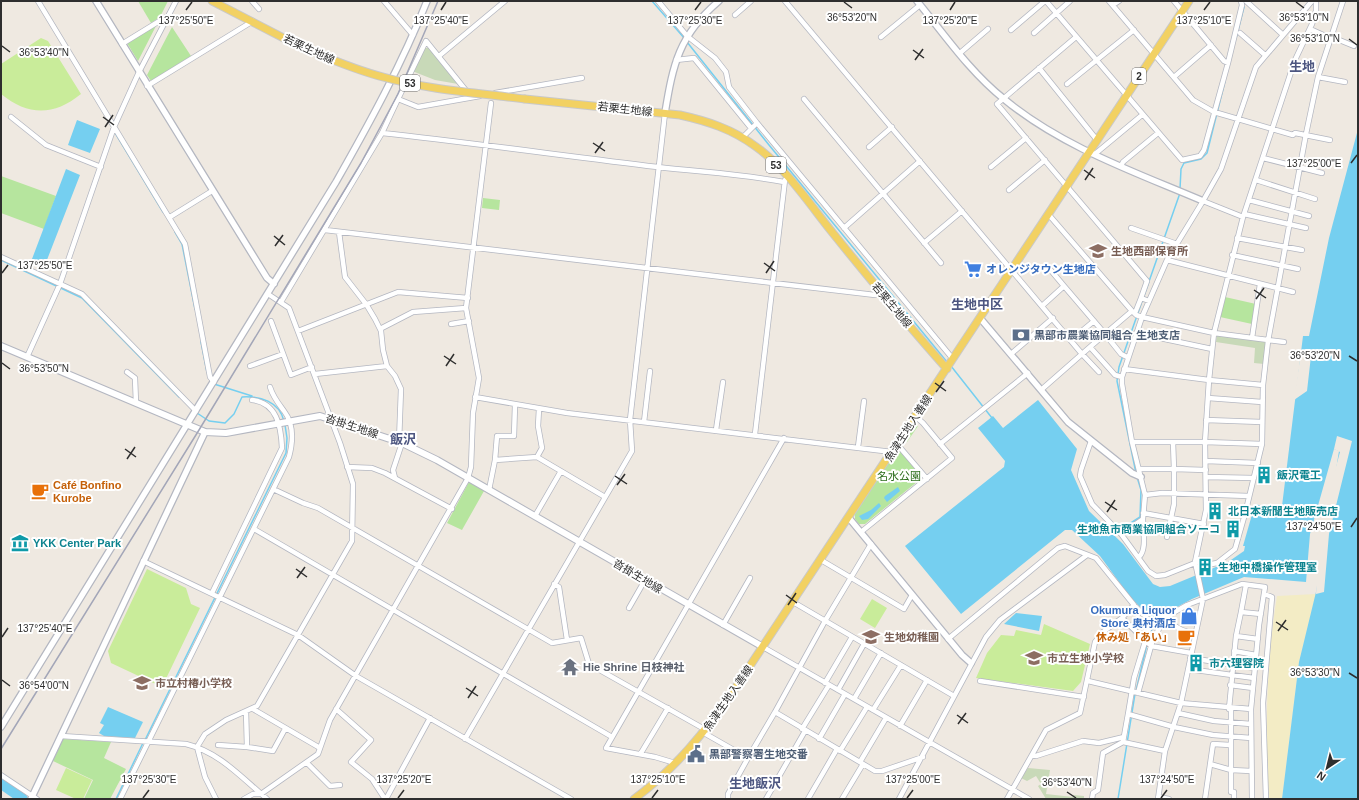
<svg xmlns="http://www.w3.org/2000/svg" width="1359" height="800" font-family="Helvetica,'Noto Sans JP',sans-serif">
<rect width="100%" height="100%" fill="#efe9e1"/>
<path fill="#b6e59e" d="M138,1H168L160,17L151,23Z
M156,26L138,61L127,43Z
M172,27L191,56L151,81L147,75Z
M1,176L56,196L44,229L1,213Z
M483,198L500,200L499,210L482,208Z
M1225,297L1256,304L1252,324L1220,317Z
M914,425L918,426L907,442L904,440Z
M898,448L923,477L865,524H859L855,519V514Z
M469,482L484,491L462,530L447,523Z
M63,739L111,742L104,758L126,769L110,799H84L93,780L53,761Z"/>
<path fill="#f3ecc5" d="M1316,594L1299,662L1282,799H1269C1265,731 1266,664 1277,596Z"/>
<path fill="#c8d9b8" d="M423,48H429L458,84L435,80L412,71Z
M1217,335L1267,342L1264,364L1254,363L1255,348L1216,342Z
M1028,768L1050,770L1046,794L1073,797V795L1084,796V799H1046L1038,786L1041,784L1036,776L1027,781L1021,778Z"/>
<path fill="#c9ec9a" d="M41,38L48,41L81,94C54,116 28,116 1,94V64Z
M147,569L186,588L191,604L200,608L162,687L111,663L108,651Z
M872,599L887,608L875,628L860,619Z
M1044,624L1090,644L1081,682L1073,691L976,678L987,653L1001,635L1014,636L1016,630L1041,635Z
M66,768L92,780L83,799H76L56,790Z"/>
<path fill="#75cff0" d="M77,120L100,129L90,153L68,145Z
M1358,129V799H1282L1299,662L1316,592L1339,451L1334,449L1310,534L1306,582L1244,577L1192,599L1153,620L1130,597L1100,556L1072,530H1065L961,614L905,546L1004,467L1005,461L978,428L993,416L1003,428L1038,400L1077,449L1071,470L1089,511L1123,544L1153,584L1160,587L1170,586L1228,562L1244,551L1245,546H1243L1255,504L1274,509L1282,506L1303,336H1309L1329,238Z
M66,169L80,175L45,265L32,259Z
M898,487L900,491L887,502L884,498L885,496Z
M879,503L881,506L868,519L862,520L859,516L871,510Z
M1016,613L1042,616L1039,631L1004,624Z
M108,707L143,722L135,738L104,736L99,733L104,725L100,723Z"/>
<path fill="#efe9e1" d="M1301,352L1311,356L1307,391L1294,400Z
M1337,436L1352,441L1329,534L1324,592L1316,594L1319,529L1340,452L1334,449Z"/>
<g fill="none" stroke-linecap="round" stroke-linejoin="round">
<path stroke="#75cff0" stroke-width="1.5" d="M652,1L685,39
M1236,38L1244,7
M687,42L769,145L947,362
M114,131L163,212
M1180,189L1181,169L1184,163L1201,159L1207,153L1225,81
M175,232L182,244L195,309
M1,260L82,298L179,397
M201,342L207,372
M951,366L992,418
M214,384L252,396
M197,413L209,421L225,423L234,414L242,397C260,396 279,401 284,421
M1136,473L1117,381L1119,367L1180,193
M1120,530L1140,517L1141,490L1137,477
M1149,636L1157,618
M1136,691L1147,644
M145,740L286,453L287,438L285,425
M116,799L143,743
M1118,799L1135,694"/>
<path stroke="#75cff0" stroke-width="10" d="M1,784L23,799"/>
<g stroke="#b4b7c1" stroke-width="6">
<path id="minor" d="M38,1L185,244L210,377L214,382
M252,1L259,9
M384,1L413,35
M658,1L687,36L715,58L726,72L729,87L757,123L953,359
M785,1L1082,354L1090,347L1115,375L1122,377
M1046,1L1182,160L1200,156L1204,150L1228,63
M1109,1L1193,100L1214,112L1293,135L1295,133L1330,140
M1174,1L1224,61L1228,63L1242,5L1241,1
M1246,1L1282,34
M1113,5L1119,1
M735,15L751,1
M1310,29L1330,38
M1011,30L1045,1
M1034,33L1070,1
M1240,33L1265,55
M881,37L920,5
M1076,37L997,104L1147,281L1141,298L1149,301
M1332,37L1354,46
M122,44L166,17
M960,53L988,29
M439,56L505,1
M676,60L694,58L751,128
M1039,68L1097,140
M1174,77L1211,45
M1318,77L1345,82
M1067,84L1134,30
M147,86L253,21
M495,93L582,78
M398,99L426,41L468,93
M804,99L941,263
M11,117L46,145L101,167
M382,133C474,143 566,156 658,167C700,172 742,174 784,182
M742,138L757,123
M869,147L892,127
M1095,154L1142,115
M1263,158L1322,173
M1121,166L1123,162L1158,133
M991,167L1026,138
M1256,180L1315,199
M1009,190L1045,160
M1249,200L1309,216
M1203,201L1243,217
M1244,214L1306,228
M1049,215L1132,311
M170,217L212,191
M844,228L920,161
M1131,228L1177,244
M325,230L875,295L880,292
M339,232L345,277L366,304L375,319L381,331L383,350L387,366L395,376L401,389L399,442
M1237,238L1302,250
M924,243L962,211
M1232,255L1298,269
M1,257L82,294L196,411
M1167,260L1293,292
M1048,267L1064,286
M281,302L382,133L398,99L418,107L480,96
M1042,306L1064,286L1105,334L1132,311L1136,315L1142,317L1214,333L1284,342
M1135,313L1141,298
M271,321L291,375L312,367
M451,324L469,321
M380,329L413,312L466,308
M298,331L398,292L468,298
M1136,333L1212,349
M1252,338L1260,284
M1071,340L1094,321
M1090,347L1105,334L1121,354L1127,357
M1011,354L1053,318
M27,357L60,284L114,127L139,72L176,1
M250,366L283,354
M1124,369L1209,380L1263,385
M127,372L135,378L136,403
M315,374L387,366
M1041,390L1082,354L1099,372
M475,397L567,413L892,452
M1208,398L1262,402
M1206,420L1262,422
M644,422L650,371
M716,430L723,382
M755,434L785,180
M1091,441L1081,470L1080,476L1092,504L1121,534L1148,571L1156,576L1165,575L1200,561L1212,564L1217,563L1235,549L1245,514L1262,444L1263,385L1268,341L1306,134L1318,77L1343,1
M1132,442H1205L1262,444
M897,444L927,479
M940,444L1028,373
M858,447L864,401
M537,457L542,448L538,426L539,409
M495,460L497,436H514L515,405
M1206,461L1258,463
M347,467L372,468L385,473L452,509
M1139,469H1174L1173,442
M1206,477L1254,478
M395,478L393,470L402,443
M273,489L303,503L318,508L552,643L581,638L589,664L706,730
M489,490L495,460L537,457L605,497
M1145,495L1162,493L1249,496
M1143,513L1204,524
M535,516L561,471
M254,529L612,737
M861,532L952,458L923,423L915,416
M1121,534L1143,519L1145,495L1132,442L1122,384V377L1142,317L1167,260L1203,201L1221,169L1256,67L1312,1
M1167,537L1174,504V469L1206,470
M1139,557C1147,550 1143,530 1143,519
M821,560L904,609L912,595
M143,561L298,635L356,676L571,799
M554,584L559,587L567,640
M1246,585L1241,612L1261,614
M212,593L282,448C281,426 277,403 252,400
M1264,594L1272,597L1263,703L1266,799
M793,602L954,696
M629,608L645,580
M1241,612L1236,636L1258,639
M1122,618L1151,646L1191,653
M1164,620L1182,630L1194,634
M723,625L750,578
M948,639L1058,548L1065,546L1096,558L1134,605L1151,622L1134,678L1128,714L1174,727L1213,735L1251,738
M763,647L1029,799
M1234,651L1256,655
M1190,658L1255,668
M1188,669L1254,678
M980,681L1084,697
M1088,681L1181,703L1251,709
M825,683L852,637
M1230,685L1253,688
M838,690L864,644
M1138,693L1153,639L1166,617L1187,605L1242,584L1265,587L1259,625L1251,709L1252,799
M854,699L881,653
M253,709L320,748
M336,709L371,740L351,762L372,779L385,799
M1229,709L1236,636
M1231,709V792H1234V799
M873,710L901,665
M246,711L247,747L273,751L285,729
M775,712L825,621L871,544
M1178,713L1214,721L1251,724
M900,726L927,680
M802,729L829,685
M704,733L748,758L775,712L875,771H882L923,757
M61,736L186,744C219,752 241,777 267,799
M465,739L632,451L630,420L665,113
M819,739L845,694
M1123,742L1165,751
M218,745L247,747
M840,751L867,707
M641,753L668,708
M1032,755L1036,756L1083,741L1099,743L1124,737
M860,762L886,718
M307,763L330,786L340,785
M675,763L655,757L606,748L784,438
M1210,764L1231,770L1251,771
M1,775L37,799
M1158,797L1169,799
M120,799L289,457C293,442 294,424 284,411C278,403 273,397 270,387
M216,799L205,777L197,747L205,734L226,720L257,706L352,541L353,484L340,443L289,308L268,294
M244,799L253,794H261L318,754L330,720L468,478L471,467L473,413L479,378L466,308L491,103
M386,799L430,718
M728,799V794L748,758
M766,799L805,731
M808,799L837,749
M842,799L863,764
M899,799L986,637L1000,620L1087,555
M1007,799L1046,730L1080,713L1095,642L1103,632L1122,618L1134,605
M1092,799L1093,793L1098,790L1103,753L1123,742L1128,714
M1158,799L1165,751L1181,703L1203,599L1195,562L1206,510L1205,442L1209,380L1214,333L1243,217L1295,60L1312,24L1316,11V1
M1205,799L1213,744L1230,745"/>
</g>
<g stroke="#b4b7c1" stroke-width="8">
<path id="tertiary" d="M96,1L267,278L274,284
M917,1C944,34 970,72 1004,99C1062,147 1135,172 1203,201
M665,113C673,64 679,35 719,1
M980,318L1068,422L1132,473L1141,477
M849,518L962,655L971,663
M1,727L336,182C369,124 402,64 427,1
M31,799L205,432"/>
</g>
<g stroke="#b4b7c1" stroke-width="8">
<path id="secondary" d="M1,346L205,432L226,433L320,416L402,443L437,460L763,647"/>
</g>
<g stroke="#c9c9c9" stroke-width="9">
<path id="primary" d="M212,1L301,47
M525,99L680,115C707,121 732,129 755,146C786,168 808,202 832,232C869,278 907,324 947,369
M634,799C676,768 705,732 734,690L1189,1"/>
</g>
<use href="#minor" stroke="#fff" stroke-width="4.5"/>
<use href="#tertiary" stroke="#fff" stroke-width="5.5"/>
<use href="#secondary" stroke="#fff" stroke-width="6"/>
<use href="#primary" stroke="#f2d163" stroke-width="7"/>
<path stroke="#a3a6b8" stroke-width="1.5" d="M1,749L199,430L361,163L398,94L438,1"/>
<g stroke="#c9c9c9" stroke-width="9" stroke-linecap="butt">
<path id="primary-bridge" d="M301,47C328,58 355,70 383,77C429,90 478,93 525,99"/>
</g>
<use href="#primary-bridge" stroke="#f2d163" stroke-width="7"/>
</g>
<path fill="none" stroke="#2e2e2e" stroke-width="1.5" d="M844,2L852,8M1296,2L1304,8M186,10L192,2M441,10L446,2M695,10L701,2M950,10L955,2M1204,10L1210,2M1349,39L1357,45M2,46L10,52M913,50L924,58M915,60L923,49M103,117L114,125M105,127L113,115M593,143L605,151M595,153L603,142M1351,163L1357,155M1084,170L1095,178M1085,180L1093,168M274,236L285,245M275,246L283,235M764,263L775,271M2,273L8,265M766,273L774,261M1254,290L1266,298M1256,299L1264,288M444,356L456,364M1349,356L1357,361M2,363L10,369M446,366L454,354M935,383L946,391M936,392L944,381M125,449L136,457M127,459L135,447M615,476L627,484M617,485L625,474M1105,502L1117,510M1107,512L1115,500M1351,527L1357,518M296,569L307,577M297,578L305,567M786,595L797,603M788,605L796,593M1276,622L1288,630M1278,631L1286,620M2,637L8,628M1349,673L1357,678M2,680L10,686M466,688L478,696M468,698L476,686M957,715L968,723M958,724L966,713M1067,792L1076,798M143,798L149,790M398,798L404,790M652,798L658,790M907,798L913,790M1161,798L1167,790"/>
<defs>
<g id="school-bare" transform="scale(1.38)"><path d="M0-5L7-2L0 1L-7-2ZM-4 1L0 2.5L4 1V4Q0 6-4 4Z" fill="#8d6e63" stroke="#fff" stroke-width="2.5" paint-order="stroke"/></g>
<g id="supermarket-bare" transform="scale(1.38)"><path d="M-6-5.5h2.5l.6 2H6L4.5 2H-2.5L-4.4-4H-6ZM-1.5 3.2a1.3 1.3 0 1 0 .1 0ZM3 3.2a1.3 1.3 0 1 0 .1 0Z" fill="#3f7fe0" stroke="#fff" stroke-width="2.5" paint-order="stroke"/></g>
<g id="bank-bare" transform="scale(1.38)"><path d="M-6-4H6V4H-6ZM0-2.3a2.3 2.3 0 1 0 0 4.6a2.3 2.3 0 1 0 0-4.6Z" fill="#5c6f8a" stroke="#fff" stroke-width="2.5" paint-order="stroke"/></g>
<g id="building-bare" transform="scale(1.38)"><path d="M-4-6H4V6H1V3H-1V6H-4ZM-2.5-4.3h1.7v1.8h-1.7ZM.8-4.3h1.7v1.8H.8ZM-2.5-1h1.7V.8h-1.7ZM.8-1h1.7V.8H.8Z" fill="#0f9aa8" stroke="#fff" stroke-width="2.5" paint-order="stroke"/></g>
<g id="cafe-bare" transform="scale(1.38)"><path d="M-5.5-4.5H6V0H3Q3 3.5 0 3.5H-2.5Q-5.5 3.5-5.5 0ZM3-3.2v2h1.7v-2ZM-6 4.5H4V6H-6Z" fill="#e8710a" stroke="#fff" stroke-width="2.5" paint-order="stroke"/></g>
<g id="museum-bare" transform="scale(1.38)"><path d="M0-6L6-3V-2H-6V-3ZM-5-1h2V3h-2ZM-1-1h2V3h-2ZM3-1h2V3H3ZM-6 4H6V6H-6Z" fill="#0f9aa8" stroke="#fff" stroke-width="2.5" paint-order="stroke"/></g>
<g id="shop-bare" transform="scale(1.38)"><path d="M-5-2.5h2.3a2.7 3.5 0 0 1 5.4 0H5L5.5 6h-11ZM-1.5-2.5h3a1.5 2.3 0 0 0-3 0Z" fill="#3f7fe0" stroke="#fff" stroke-width="2.5" paint-order="stroke"/></g>
<g id="temple-bare" transform="scale(1.38)"><path d="M0-6L5-2H3V0L6.5 2.5H4V6H1.5V3h-3V6H-4V2.5H-6.5L-3 0V-2H-5Z" fill="#6b7280" stroke="#fff" stroke-width="2.5" paint-order="stroke"/></g>
<g id="civic-bare" transform="scale(1.38)"><path d="M-.6-6.5H3V-4.5H.6V-3L4-1V1h2V6H-6V1h2V-1L-.6-3ZM-1.2 2.5V6h2.4V2.5Z" fill="#5c6f8a" stroke="#fff" stroke-width="2.5" paint-order="stroke"/></g>
</defs>
<g fill-rule="evenodd">
<use href="#school-bare" x="1098" y="251"/>
<use href="#supermarket-bare" x="973" y="269"/>
<use href="#bank-bare" x="1021" y="335"/>
<use href="#building-bare" x="1264" y="475"/>
<use href="#cafe-bare" x="40" y="491"/>
<use href="#building-bare" x="1215" y="511"/>
<use href="#building-bare" x="1233" y="529"/>
<use href="#museum-bare" x="20" y="543"/>
<use href="#building-bare" x="1205" y="567"/>
<use href="#shop-bare" x="1189" y="616"/>
<use href="#school-bare" x="871" y="637"/>
<use href="#cafe-bare" x="1186" y="637"/>
<use href="#school-bare" x="1034" y="658"/>
<use href="#building-bare" x="1196" y="663"/>
<use href="#temple-bare" x="570" y="667"/>
<use href="#school-bare" x="142" y="683"/>
<use href="#civic-bare" x="696" y="754"/>
</g>
<g text-anchor="middle" dominant-baseline="central" stroke-width="4" stroke-linejoin="round" paint-order="stroke">
<g fill="#fff" stroke="#6d6d6d" stroke-width="1">
<rect x="1132" y="68" width="14" height="16" rx="3"/>
<rect x="400" y="75" width="20" height="16" rx="3"/>
<rect x="766" y="157" width="20" height="16" rx="3"/>
</g>
<g font-size="10" font-weight="bold" fill="#2e2e2e">
<text x="1139" y="76">2</text>
<text x="410" y="83">53</text>
<text x="776" y="165">53</text>
</g>
<g font-size="11" fill="#2e2e2e" stroke="#fff">
<text transform="translate(309 49) rotate(25)">若栗生地線</text>
<text transform="translate(625 109) rotate(6)">若栗生地線</text>
<text transform="translate(892 305) rotate(50)">若栗生地線</text>
<text transform="translate(352 426) rotate(18)">沓掛生地線</text>
<text transform="translate(908 428) rotate(-57)">魚津生地入善線</text>
<text transform="translate(638 576) rotate(31)">沓掛生地線</text>
<text transform="translate(728 698) rotate(-55)">魚津生地入善線</text>
</g>
<g font-size="11" font-weight="bold" fill="#785e54" stroke="#fff" text-anchor="start">
<text x="1111" y="251">生地西部保育所</text>
<text x="884" y="637">生地幼稚園</text>
<text x="1047" y="658">市立生地小学校</text>
<text x="155" y="683">市立村椿小学校</text>
</g>
<g font-size="11" font-weight="bold" fill="#366cbe" stroke="#fff" text-anchor="start">
<text x="986" y="269">オレンジタウン生地店</text>
<text x="1176" y="610" text-anchor="end">Okumura Liquor<tspan x="1176" dy="13">Store 奥村酒店</tspan></text>
</g>
<g font-size="11" font-weight="bold" fill="#4e5e75" stroke="#fff" text-anchor="start">
<text x="1034" y="335">黒部市農業協同組合 生地支店</text>
<text x="709" y="754">黒部警察署生地交番</text>
</g>
<g font-size="11" font-weight="bold" fill="#0d838f" stroke="#fff" text-anchor="start">
<text x="1277" y="475">飯沢電工</text>
<text x="1228" y="511">北日本新聞生地販売店</text>
<text x="1220" y="529" text-anchor="end">生地魚市商業協同組合ソーコ</text>
<text x="33" y="543">YKK Center Park</text>
<text x="1218" y="567">生地中橋操作管理室</text>
<text x="1209" y="663">市六理容院</text>
</g>
<g font-size="11" fill="#2c6e1b" stroke="#fff">
<text x="899" y="476">名水公園</text>
</g>
<g font-size="11" font-weight="bold" fill="#c56008" stroke="#fff" text-anchor="start">
<text x="53" y="485">Café Bonfino<tspan x="53" dy="13">Kurobe</tspan></text>
<text x="1173" y="637" text-anchor="end">休み処「あい」</text>
</g>
<g font-size="11" font-weight="bold" fill="#5b616d" stroke="#fff" text-anchor="start">
<text x="583" y="667">Hie Shrine 日枝神社</text>
</g>
<g font-size="13" font-weight="bold" fill="#4d5680" stroke="#fff">
<text x="1302" y="66">生地</text>
<text x="977" y="304">生地中区</text>
<text x="403" y="439">飯沢</text>
<text x="755" y="783">生地飯沢</text>
</g>
</g>
<g font-size="10" text-anchor="middle" fill="#2e2e2e" stroke="#fff" stroke-width="4" stroke-linejoin="round" paint-order="stroke">
<text x="852" y="21">36°53'20"N</text>
<text x="1304" y="21">36°53'10"N</text>
<text x="186" y="24">137°25'50"E</text>
<text x="441" y="24">137°25'40"E</text>
<text x="695" y="24">137°25'30"E</text>
<text x="950" y="24">137°25'20"E</text>
<text x="1204" y="24">137°25'10"E</text>
<text x="1315" y="42">36°53'10"N</text>
<text x="44" y="56">36°53'40"N</text>
<text x="1314" y="167">137°25'00"E</text>
<text x="45" y="269">137°25'50"E</text>
<text x="1315" y="359">36°53'20"N</text>
<text x="44" y="372">36°53'50"N</text>
<text x="1314" y="530">137°24'50"E</text>
<text x="45" y="632">137°25'40"E</text>
<text x="1315" y="676">36°53'30"N</text>
<text x="44" y="689">36°54'00"N</text>
<text x="149" y="783">137°25'30"E</text>
<text x="404" y="783">137°25'20"E</text>
<text x="658" y="783">137°25'10"E</text>
<text x="913" y="783">137°25'00"E</text>
<text x="1167" y="783">137°24'50"E</text>
<text x="1067" y="786">36°53'40"N</text>
</g>
<rect width="1359" height="800" fill="none" stroke="#2e2e2e" stroke-width="4"/>
<g transform="translate(1327 768) rotate(215)" stroke="#ffffff" stroke-width="3" paint-order="stroke">
<path d="M0-3L7 15L0 10L-7 15Z" fill="#2e2e2e"/>
<text y="-6" font-size="11" font-weight="bold" text-anchor="middle" fill="#2e2e2e">N</text>
</g>
</svg>
